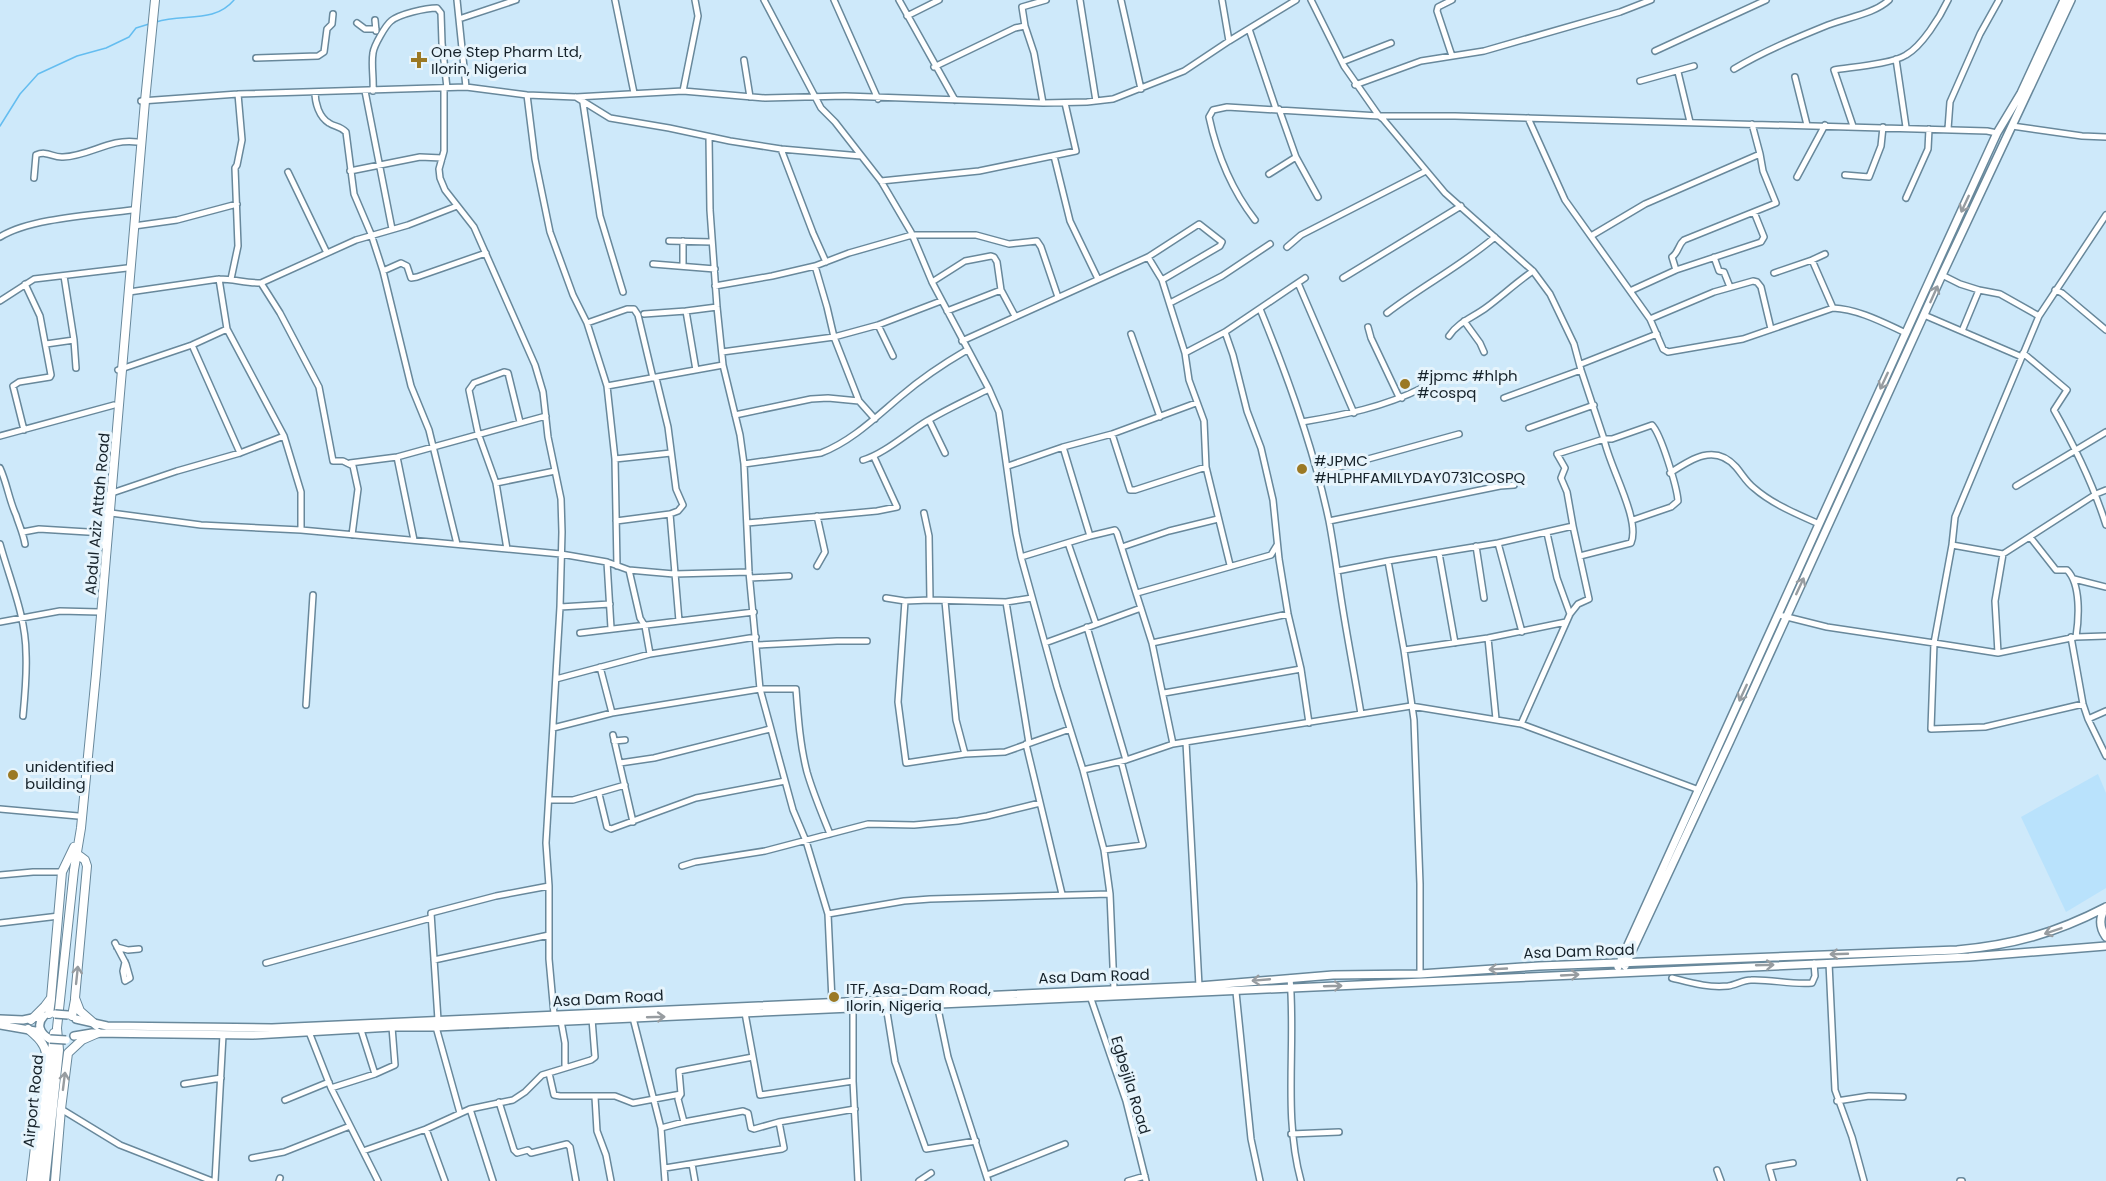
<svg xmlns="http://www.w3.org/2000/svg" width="2106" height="1181" font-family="Poppins,sans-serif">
<rect width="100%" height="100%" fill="#cee9fa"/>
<path fill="#b9e2fc" d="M2098,774L2106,793V888L2066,912L2021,817Z"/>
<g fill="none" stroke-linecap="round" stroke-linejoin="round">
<path stroke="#64bdf0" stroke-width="1.5" d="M156,22C183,13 214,24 234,0
M0,126L20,94L38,74L77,56L106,48L129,37L136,28L149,24"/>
<g stroke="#68889b" stroke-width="8">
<path id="minor" d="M457,0L466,87
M615,0L634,93
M764,0L821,108L835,122L881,181L911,232L932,282L989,389L999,412L1016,533L1021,557L1057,687L1083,770L1104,850L1110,894L1114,989
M834,0L878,99
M899,0L955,100
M1080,0L1096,101
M1121,0L1141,89
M1222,0L1229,41
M1311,0L1344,66L1379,116L1383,119L1445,193L1533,271L1550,294L1574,344L1581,370L1604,439L1557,454L1565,468L1561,478L1567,492L1573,526L1498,543L1388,561L1404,650L1414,720L1420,884V974
M907,16L939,0
M459,19L516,0
M375,20L376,31
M357,23L365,29H376
M1025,26L1022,7L1046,0
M1249,29L1276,109
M1655,51L1766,0
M1452,56L1437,11L1438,7L1452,0
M256,58L318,56L324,52L327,29L332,24L333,14
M1896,59L1906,127
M744,60L750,97
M1342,62L1391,43
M934,67L1015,28L1025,26L1034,53L1043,103
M1734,69C1764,51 1796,38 1828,25C1848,17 1874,14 1889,0
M1678,72L1690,122
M1795,77L1807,125
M1640,81L1694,66
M1355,85L1421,61L1484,51L1620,12L1651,0
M444,88V151L439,169L440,178L445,190L474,227L535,365L543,392L548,437L561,499L562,532L560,607L546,843L549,886V959L554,1014
M365,91L392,229
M373,91C374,78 371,65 373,53C374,45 386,25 391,21C399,14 426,8 437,8L441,13L442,43L447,88
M683,91L698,16L695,0
M315,92C315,103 319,117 329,123C335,127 340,126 346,132L354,194L371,234L383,271L411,386L429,430L457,544
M527,95L535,159L550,232L573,295L587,323L607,386L615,459L617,566
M576,97L610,118L669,128L730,141L781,149L861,156
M141,101L238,94L466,87L527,95L576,97L683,91L765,98L845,96L1043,103L1087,102L1113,99L1184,71L1229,41L1296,0
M583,103L600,216L623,292
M1279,109L1296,157L1318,197
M1528,118L1565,200L1650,319L1663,349L1668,352L1743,339L1833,308C1858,309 1884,323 1906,333
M1853,126L1834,70C1852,67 1892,64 1906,55C1922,46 1940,17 1948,0
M2012,126L2082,136L2106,137
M1948,129L1950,102L1980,34L1999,0
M709,137L710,210L717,307L723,365L740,435L744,464L749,572L760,689L793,810L806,841L828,914L832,1001
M781,149L813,233L826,262
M1054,156L1070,221L1098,279
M350,171L420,157L442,158
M288,172L327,253
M1269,174L1296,157
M1845,175L1869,177L1881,146L1883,127
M1797,177L1825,125
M34,178L36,155C47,150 53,158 63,157C90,156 110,138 137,142
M881,181L979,171L1076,151L1065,103
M1906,198L1928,149L1929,129
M1255,220C1231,189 1217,154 1209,117L1213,110L1227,107L1379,116H1455L1987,131L1997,133
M134,226L177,220L237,204
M1591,236L1645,204L1760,154L1752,124
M0,237C30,218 95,215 132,210
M669,241L712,242
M1287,247L1301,235L1426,171
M1148,257L1162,280L1185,353L1189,380L1204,421L1206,467L1230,565
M1714,257L1719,271L1724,272L1730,287
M1812,260L1833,308
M653,264L715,269
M683,266V241
M815,266L827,307L834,337L859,401L875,419
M1676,270L1672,257C1679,252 1678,245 1684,240L1776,203L1763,171L1760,154
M383,271L401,263L407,266L411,278L417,277L486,253
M1774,273L1812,260L1825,254
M1942,275L1960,284L1979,290
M64,276L74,340L76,368
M1343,278L1461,206
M219,279L227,329L284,436L301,492V530
M231,279L238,246L235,168L237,165L242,140L238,94
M932,282L965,261L991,256L994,257L997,262L1001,290L1015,316
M261,283L280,313L319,387L333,461H343L353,466L358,489L352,535
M1298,283L1354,413
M715,286L772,276L815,266L849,253L912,235H976L1009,244L1037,241L1041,247L1058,297
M2055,290L2062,293L2106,330
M1630,291L1676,270L1761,242L1764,237L1754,212
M129,292L219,279C233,279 246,283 261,283L356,240L408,225L457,206
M0,301L34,279L127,268
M1170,303L1222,276L1270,244
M1260,309C1288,377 1314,449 1329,521C1333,542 1336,563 1339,584C1345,627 1354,671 1361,714
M947,311L1001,290
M1387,313C1422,286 1461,266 1495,237
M644,314L686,311
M1924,315L2022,357
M1650,319L1714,292L1753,281L1757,282L1761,287L1771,329
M1464,321L1480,343L1484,352
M587,323L627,309H634L638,315L653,378
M878,325L893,356
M1368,327L1371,338L1398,395L1402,398
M1962,331L1979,290L2000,294L2039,316
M1225,332L1233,355L1247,411L1261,448L1273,500L1279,559L1288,614L1301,669L1309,723
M1131,334L1160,417
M1449,336C1458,322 1474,317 1487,307C1503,295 1517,282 1533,271
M962,341L1148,257L1199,224L1222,242L1220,246L1162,280
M46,344L74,340
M192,345L240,453
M722,352L834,337L878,325L941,301
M1185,353L1225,332L1305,278
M2023,353L2067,390L2054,410C2075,447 2093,484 2106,525
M1581,364L1657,334
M118,370L192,345L227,329
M696,370L686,311L717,307
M607,386L723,365
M1504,398L1581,370
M735,415L811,399L828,398L859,401
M929,420L945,453
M1302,422C1344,415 1384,407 1422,388
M1529,428L1594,405
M24,430L13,386L19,382L50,377L51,375L40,316L25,284
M1112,434L1130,490H1135L1206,467
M0,436L114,405
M1063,447L1090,536
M397,457L414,540
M615,459L671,453
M863,460C884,454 907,433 927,421C947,409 969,399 989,389
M350,463L397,457L546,416
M744,464L821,453C852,441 876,417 901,396C922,378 943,364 967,350
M1008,466L1063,447L1112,434L1196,403
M0,468C7,483 9,500 16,515C19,525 23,533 25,544
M1317,473L1459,434
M1670,473C1691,459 1715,443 1736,467C1742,474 1747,483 1754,488C1772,504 1797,514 1819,524
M496,483L555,471
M2016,486L2106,432
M109,494L177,471L240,453L284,436
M111,513L201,525L301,530L561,554L607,562L629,570L651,572L674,574L749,572
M924,513L929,536L930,600L1006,602L1032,598
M670,514L679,621
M817,516L825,552L817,566
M616,521L670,514L678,511L683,505L676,489L668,427L656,378
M1329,521L1500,486L1514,485
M747,523L877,511L897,507L874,457
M23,532L39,529L104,533
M1547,533L1557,578L1570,614
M2030,537L2056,570H2067C2081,584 2079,618 2076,637
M1068,543L1096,624
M1498,543L1522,632
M0,544C10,580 26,617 26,654C27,674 25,695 23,716
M1952,545L2003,554L2096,494L2106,490
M1476,546L1484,598
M1122,547L1169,531L1218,519
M507,549L496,483L478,433L469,390L474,383L504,372L508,373L520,422
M1439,553L1455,643
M1580,556L1631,543C1641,520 1609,466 1604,439H1612L1652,425C1661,434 1677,487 1678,501L1671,507L1633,520
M1021,557L1090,536L1115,530L1117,533L1152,643L1173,744
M607,562L611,628
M629,570L640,618L645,626L650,654
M1337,571L1388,561
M750,578L789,576
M2074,579L2106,587
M1137,593L1271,555L1277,545
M886,598L905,601L930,600
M905,601L898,702L906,763L965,754L1005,752L1070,729
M945,601L956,720L965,754
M1006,602L1029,743
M560,607L610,604
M1779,615L1827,627L1934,643L1952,545L1955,517L2039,316L2106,215
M0,622L60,611L99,612
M1087,627L1126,760
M580,633L754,612
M2071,637L2083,704L2088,719L2106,756
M1488,638L1496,719
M1045,643L1141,608
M1152,643L1288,614
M757,645L837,641H867
M1404,650L1488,638L1566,622
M1998,653L1995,601L2003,554
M600,667L612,713
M556,679L650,654L756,637
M1164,693L1301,669
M2083,704L1985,727L1931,729L1934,643L1998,653L2076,637L2106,636
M306,705L313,595
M2088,719L2106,711
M1521,724L1570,614L1578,604L1589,599L1573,526
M553,728L612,713L760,689H796C798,716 800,745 807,772C813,793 822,814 830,834
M613,735L633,822
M614,741L625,740
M1186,742L1199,986
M1026,744L1062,894
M620,763L654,758L770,729
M1083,770L1126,760L1173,744L1411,706L1521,724L1699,790
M599,794L607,827L611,829L696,798L785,781
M549,800H573L625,785
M0,809L78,816
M1104,850L1143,845L1121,761
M682,866L695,862L765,851L868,824L914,825L958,821L987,816L1040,803
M0,875L33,872H62
M828,914L904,901L930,899L1110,894
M0,923L59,916
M115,943L125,962L126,964L130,978L125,981L123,971L125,962
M117,947L128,950L139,949
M434,960L549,935
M266,963L431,918
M1829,963L1835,1090L1852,1137L1864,1181
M1290,978C1296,1045 1283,1116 1301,1181
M1672,978C1692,983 1708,988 1728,986C1736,985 1743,980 1751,980C1771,979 1792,985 1812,983L1815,976L1814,963
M1236,992L1251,1139L1260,1181
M1090,996L1126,1101L1146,1181
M937,1004L948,1057L988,1181
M886,1006L895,1062L926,1149L976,1141
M853,1008V1081L858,1181
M745,1013L760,1095L853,1081
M633,1018L661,1128L665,1181
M438,1020L431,913L496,896L549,886
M436,1027L460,1113
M361,1030L375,1074
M309,1032L331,1088L378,1181
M565,1068L591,1060L595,1057L592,1019
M549,1073L554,1095L560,1096H615L633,1103L681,1094
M184,1084L221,1078
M331,1088L375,1074L395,1065L392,1027
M595,1097L597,1131L606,1155L611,1181
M285,1100L329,1082
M1837,1101L1869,1096L1903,1097
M499,1102L514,1150L517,1153L528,1150L531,1153L567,1144L570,1147L576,1181
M61,1109L120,1145L212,1181
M470,1109L493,1181
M684,1122L678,1099L681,1094L679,1071L753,1057
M661,1128L684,1122L743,1111L748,1113L751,1128L754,1129L779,1122L855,1109
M426,1129L445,1181
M1291,1134L1339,1132
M363,1151L426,1129L470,1109L513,1100L525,1092L542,1075L565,1068V1043L561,1021
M252,1158L284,1152L350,1126
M692,1164L695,1181
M665,1168L782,1149L784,1148L779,1122
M1717,1170L1721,1181
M987,1175L1065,1144
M215,1181L223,1035
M279,1181L280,1178
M919,1181L931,1173
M1128,1181L1145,1176
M1773,1181L1769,1167L1793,1163
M1960,1181H1962"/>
</g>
<g stroke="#68889b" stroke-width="10">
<path id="major" d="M2106,907C2099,917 2099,927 2106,937
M1625,966L1730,741L1942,275L2071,0
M1618,967L1938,262L1997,133L2021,93L2064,0
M44,1016C36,1024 40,1034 50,1039
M0,1019L23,1020L42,1016
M76,1019L107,1026L272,1028L1199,986L1333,975L1420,974L1539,966L1957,950C2013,945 2056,933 2106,907
M0,1025L41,1032
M74,1036L92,1033L253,1035L392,1027H436L1969,957L2106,946"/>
</g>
<g stroke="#68889b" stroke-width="10">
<path id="highway" d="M103,544L107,496
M77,854L85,860L87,866L75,998L80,1011L96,1025
M49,1014L51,999
M72,1016L75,1000
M31,1020L45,1006L51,998L62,872L74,847
M28,1029C36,1036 45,1043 46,1054L31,1181
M38,1181L54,1033
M45,1181L59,1050L57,1028L74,870L81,828L96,674L145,101L155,0
M55,1181L61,1109L68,1053L82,1040L98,1033"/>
</g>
<use href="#minor" stroke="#fff" stroke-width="5"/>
<use href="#major" stroke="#fff" stroke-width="7"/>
<use href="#highway" stroke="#fff" stroke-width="8"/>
<g stroke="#68889b" stroke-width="10" stroke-linecap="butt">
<path id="major-bridge" d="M55,1014L68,1015
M50,1039L66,1040"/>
</g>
<use href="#major-bridge" stroke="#fff" stroke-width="7"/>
</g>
<defs><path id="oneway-shaft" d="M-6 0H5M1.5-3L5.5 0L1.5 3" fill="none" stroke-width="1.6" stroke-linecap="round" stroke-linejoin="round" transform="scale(1.5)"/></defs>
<g stroke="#979ca0">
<use href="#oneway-shaft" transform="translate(1965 204) rotate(115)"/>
<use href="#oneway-shaft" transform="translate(1934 294) rotate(-66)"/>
<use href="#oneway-shaft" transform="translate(1884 381) rotate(115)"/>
<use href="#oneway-shaft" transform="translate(1800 586) rotate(-65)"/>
<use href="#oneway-shaft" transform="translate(1743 693) rotate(115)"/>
<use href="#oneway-shaft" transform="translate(2053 931) rotate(161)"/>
<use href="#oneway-shaft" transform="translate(1839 954) rotate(178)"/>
<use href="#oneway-shaft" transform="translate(1765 965) rotate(-2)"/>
<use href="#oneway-shaft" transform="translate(1498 969) rotate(177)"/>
<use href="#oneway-shaft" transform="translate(77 975) rotate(-84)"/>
<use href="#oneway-shaft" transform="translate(1570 975) rotate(-3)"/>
<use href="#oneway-shaft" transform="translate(1261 980) rotate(175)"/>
<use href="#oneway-shaft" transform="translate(1333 986) rotate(-2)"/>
<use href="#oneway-shaft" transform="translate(656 1017) rotate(-2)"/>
<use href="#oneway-shaft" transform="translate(64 1081) rotate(-83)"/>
</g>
<g fill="#9b7924" stroke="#e6f4fc" stroke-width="2">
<path d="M416 51h6v6h6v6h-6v6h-6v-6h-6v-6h6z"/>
<circle cx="1405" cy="384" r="6"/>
<circle cx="1302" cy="469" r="6"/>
<circle cx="13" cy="775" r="6"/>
<circle cx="834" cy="997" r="6"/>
</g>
<g text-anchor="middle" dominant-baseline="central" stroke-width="6" stroke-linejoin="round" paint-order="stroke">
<g font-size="15" fill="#17232b" stroke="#e6f4fc" text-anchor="start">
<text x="431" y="51">One Step Pharm Ltd,<tspan x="431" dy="17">Ilorin, Nigeria</tspan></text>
<text x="1417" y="375">#jpmc #hlph<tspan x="1417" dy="17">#cospq</tspan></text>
<text x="1314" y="460">#JPMC<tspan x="1314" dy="17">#HLPHFAMILYDAY0731COSPQ</tspan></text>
<text x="25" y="766">unidentified<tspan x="25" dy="17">building</tspan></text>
<text x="846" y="988">ITF, Asa-Dam Road,<tspan x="846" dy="17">Ilorin, Nigeria</tspan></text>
</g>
<g font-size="15" fill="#17232b" stroke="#e6f4fc">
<text transform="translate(97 514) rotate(-85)">Abdul Aziz Attah Road</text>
<text transform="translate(1579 951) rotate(-2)">Asa Dam Road</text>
<text transform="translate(1094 976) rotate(-2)">Asa Dam Road</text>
<text transform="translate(608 998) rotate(-3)">Asa Dam Road</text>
<text transform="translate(1131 1085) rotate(73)">Egbejila Road</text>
<text transform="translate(33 1101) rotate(-84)">Airport Road</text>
</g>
</g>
</svg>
